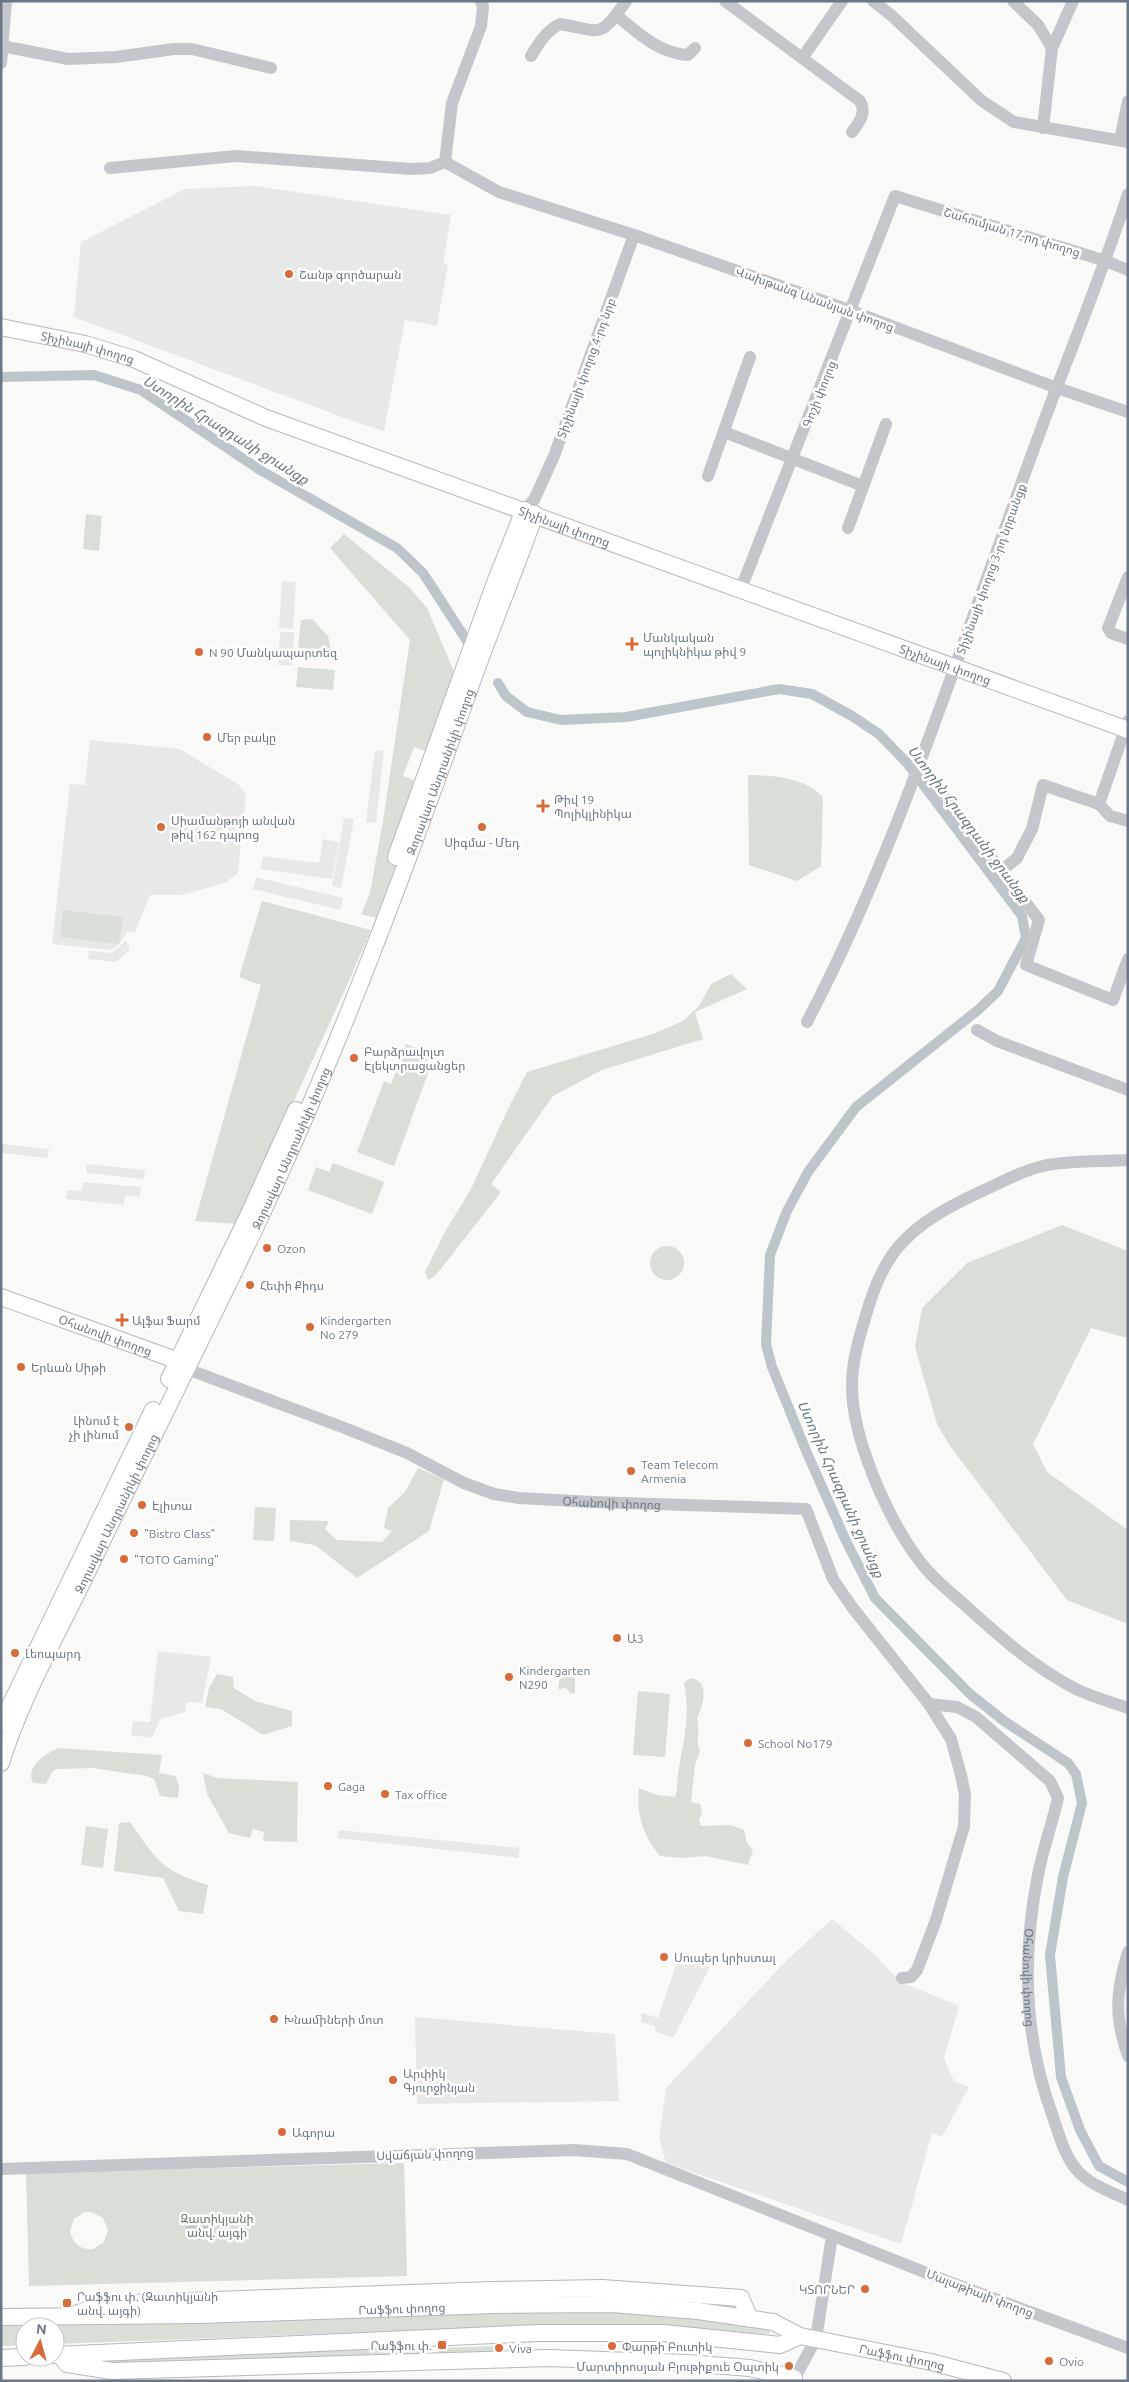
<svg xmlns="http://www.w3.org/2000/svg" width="1129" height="2382" font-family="Ubuntu,'Noto Sans Armenian',sans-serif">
<rect width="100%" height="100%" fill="#f9f9f7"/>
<path fill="#e7e8e8" d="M255,186L451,215L443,263L448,264L437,326L405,320L384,431L350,420L74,317L81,242L185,189Z
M282,581L296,582L293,629L279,628Z
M280,632H294L293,665H278Z
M90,740L180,749L239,785L246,795L238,873L225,883L181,895H150L135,932H127L117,947L110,950L52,944L70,784L85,785Z
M375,750L384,751L376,823L366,822Z
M344,818L354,819L341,888L332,886Z
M323,839L339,842L332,879L260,869L263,856L319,863Z
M256,877L343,898L340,910L253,889Z
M126,941L130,950L116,962L88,959L89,951L112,953Z
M1,1144L49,1149L48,1158L1,1153Z
M87,1164L145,1170L144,1179L86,1173Z
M83,1182L141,1187L140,1197L125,1195L124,1205L66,1199L67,1190L82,1191Z
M158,1651L211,1657L202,1703L187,1702L185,1712L160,1719L152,1738L131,1735L133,1721L150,1722Z
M339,1830L520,1848L518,1858L338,1838Z
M832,1919L875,1955L900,1982L959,2006L944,2058L954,2081L969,2087L942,2137L932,2133L901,2244L666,2163L659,2138L666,2088L787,1960Z
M681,1950L697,1957V1962L710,1967L673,2038L655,2031V2026L641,2022L642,2013L658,2018Z
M415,2017L615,2034L619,2101L417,2104Z"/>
<path fill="#d9ded7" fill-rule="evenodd" d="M86,514L102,516L99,551L83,549Z
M344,534L410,588L427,608L458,681L436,755L414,747L403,776L426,784L376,918L361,914L370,893L383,821L410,640L330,548Z
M312,619L328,636L331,651L298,648L301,620Z
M298,667L335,670L333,690L296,687Z
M748,775C775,776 803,777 823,797L821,866L797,881L749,865Z
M262,901L371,930L344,992L237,1224L195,1221L261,985L239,977Z
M63,910L123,917L119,944L60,937Z
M731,974L747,989L695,1012L703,1039L602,1070L553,1096L491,1184L501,1192L440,1270L433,1277L428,1280L425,1272L445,1232L471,1189L509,1107L527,1072L653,1034L683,1021L699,1006L711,984Z
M406,1044L425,1051L430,1068L394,1166L357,1152L384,1081L391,1084Z
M333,1163L384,1182L372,1214L308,1190L316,1167L329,1172Z
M1062,1225L1128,1251V1338L1091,1328L1033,1444L1047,1472L1128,1530V1624L1067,1600L950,1446L937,1424L915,1347L922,1308L967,1263Z
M650 1263a17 17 0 1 1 34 0a17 17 0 1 1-34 0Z
M418,1468L444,1479L429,1531L357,1578L315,1545L290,1541V1520L329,1521L325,1529L337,1540L382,1542L392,1531L384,1528L388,1508L405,1492Z
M255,1507L276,1508L274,1541L253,1540Z
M561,1671L575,1672V1693L571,1694L566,1688L558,1689Z
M217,1674L233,1677L234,1688L255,1701L292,1711V1726L263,1735L221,1709L205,1707L209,1688Z
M690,1678C712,1681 702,1706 697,1719C701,1730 695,1740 700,1751L695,1765L691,1802L700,1804L702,1811L699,1821L701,1826L731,1825L744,1830L747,1843L753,1850L748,1865L705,1856L682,1858L660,1856C643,1835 636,1815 639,1788L657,1795L675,1797C678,1789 677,1782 678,1774C683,1742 691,1715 684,1683Z
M638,1691L670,1694L665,1757L633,1755Z
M59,1748L162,1755L159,1773L176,1776L179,1787L178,1798L160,1796L154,1779L147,1776L92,1768L56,1769L52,1772L46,1784L33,1783C25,1766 45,1754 59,1748Z
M203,1773L217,1778L298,1782L297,1842L263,1841L264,1832L253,1829L250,1838L229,1833L207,1794Z
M130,1822C157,1861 162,1871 208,1885L203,1914L179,1911L163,1878L114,1871L119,1823Z
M86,1826L108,1829L103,1868L81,1865Z
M404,2163L407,2276L29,2286L26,2173ZM85,2212H91L103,2218L108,2230L104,2242L93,2249C80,2250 73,2244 70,2231L74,2219Z
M558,2310L665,2315L771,2328L769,2334L532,2326L55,2344V2327H25V2345L1,2346V2326Z
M493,2346V2355L439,2357V2348Z
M421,2348V2356L119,2367L108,2360L127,2357Z"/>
<path fill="#bdc5cb" d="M186 2228a12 12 0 1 1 24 0a12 12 0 1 1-24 0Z"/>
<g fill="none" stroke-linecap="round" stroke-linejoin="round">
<path stroke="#bdc5cb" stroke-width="10" d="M1,377L94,375L141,390L260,470L397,548L423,573L467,641
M498,683L506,696L527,712L561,720L626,717L779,689L812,694L852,716L879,734L907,763L1022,916L1026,938L998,991L978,1010L856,1107L808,1172L787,1211L770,1255L766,1344L772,1367L807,1453L846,1541L875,1598L970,1694L1004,1721L1068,1763L1076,1774L1082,1803L1063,1877L1050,1955L1061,2077L1080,2130L1099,2166L1128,2182"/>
<g stroke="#b4b8bd" stroke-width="18">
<g id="major">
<path id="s3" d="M1,327L85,344L134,359L266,418L1128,730"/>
<path d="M396,857L496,580L524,510"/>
<path id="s4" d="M1,1297L187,1364"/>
<path d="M169,1379L248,1216L296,1110"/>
<path d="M1,1724L153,1410"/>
<path id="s5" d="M1,1763C20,1701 54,1641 82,1583C139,1463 199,1346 256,1226C337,1054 404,873 468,693C489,633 514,574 535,514"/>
<path d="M78,2313L104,2304L493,2290L602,2288L741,2298L750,2319"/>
<path id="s6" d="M1,2317L200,2315L493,2305L612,2304L698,2311L773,2322L800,2336L931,2362L1003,2381"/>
<path d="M55,2355L538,2333H664L780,2345L800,2336"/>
<path d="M1,2358L25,2357"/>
<path d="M63,2359L67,2364L112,2371L548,2358L687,2363L750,2368L794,2378"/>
</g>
</g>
<g stroke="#c3c6ca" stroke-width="12">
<path d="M481,1L483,7L481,26L452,103L445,162L499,192L634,235L852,311L1057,388L1128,412"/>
<path d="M725,1L860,101C867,113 859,123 852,132"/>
<path d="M873,1L891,15L982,101L1014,122L1128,142"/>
<path d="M1013,1L1038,25L1052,48"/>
<path d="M616,15C638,33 658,53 688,55L695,48"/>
<path d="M2,46L68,59L116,57L174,49H192L271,68"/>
<path d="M531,56C539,43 546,31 560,24C602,31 599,40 626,1"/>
<path d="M803,57L842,1"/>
<path d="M1,63L6,1"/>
<path d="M1043,128L1052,48L1073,1"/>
<path d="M1120,140L1128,101"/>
<path d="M110,168L236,156L412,169L430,168L445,162"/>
<path d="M724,432L863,486"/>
<path d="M708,476L750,357"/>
<path d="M524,510L534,500L554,456L634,235"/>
<path d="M848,528L886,424"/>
<path d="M1128,577L1108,628L1111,633L1128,639"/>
<path d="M740,591L895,196L1106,261L1128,270"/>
<path d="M920,765L1039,920L1026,965L1113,1000L1128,959"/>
<path d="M1099,804L1128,721"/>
<path d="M1001,871L1017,858L1032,829L1043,785L1099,804L1110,816L1128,821"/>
<path d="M807,1022C882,879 933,727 988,575C1011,513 1033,449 1057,387C1082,322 1107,259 1128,194"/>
<path d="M977,1030L997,1041L1128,1090"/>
<path d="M1128,1160C1100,1162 1070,1160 1043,1166C1021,1171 1000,1183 980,1192C950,1206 921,1221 899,1246C882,1266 873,1290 866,1315C859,1338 852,1361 852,1386C852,1438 887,1517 918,1559C931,1577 950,1592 967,1607C1000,1637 1035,1668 1076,1689C1092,1697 1111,1702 1128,1708"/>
<path id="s1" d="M187,1369L342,1427L407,1453L464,1483L494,1494L519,1498L593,1502L806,1509L833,1579L852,1607L929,1704L951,1739L961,1775L965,1795L964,1827L959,1843L936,1920L917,1970L911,1977L902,1978"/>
<path id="s2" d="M929,1704L957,1707L976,1717L1050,1781L1058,1798C1052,1824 1043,1849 1038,1875C1022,1955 1024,2037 1052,2114C1058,2131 1064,2155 1076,2169C1088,2184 1111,2192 1128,2200"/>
<path d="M1128,1952C1116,1992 1114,2016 1128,2056"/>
<path d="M1,2169L574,2150L627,2154L952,2283L1128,2348"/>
<path d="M793,2381L816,2339L832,2236"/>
</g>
<use href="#major" stroke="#fff" stroke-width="16"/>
</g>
<g fill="#d76c3a" stroke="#fff" stroke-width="2">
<circle cx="289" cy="274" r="5"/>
<path d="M629.5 636.5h5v5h5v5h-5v5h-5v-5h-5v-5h5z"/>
<circle cx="199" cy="652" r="5"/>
<circle cx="207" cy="737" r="5"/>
<path d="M540.5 798.5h5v5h5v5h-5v5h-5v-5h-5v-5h5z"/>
<circle cx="161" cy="827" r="5"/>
<circle cx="482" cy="827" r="5"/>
<circle cx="354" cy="1058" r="5"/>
<circle cx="267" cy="1248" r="5"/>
<circle cx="250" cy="1285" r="5"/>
<path d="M119.5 1312.5h5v5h5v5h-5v5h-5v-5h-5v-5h5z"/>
<circle cx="310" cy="1327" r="5"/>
<circle cx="21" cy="1367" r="5"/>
<circle cx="129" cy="1427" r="5"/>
<circle cx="631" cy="1471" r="5"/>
<circle cx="142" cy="1505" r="5"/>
<circle cx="134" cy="1533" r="5"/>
<circle cx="124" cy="1559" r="5"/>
<circle cx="617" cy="1638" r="5"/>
<circle cx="15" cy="1653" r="5"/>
<circle cx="509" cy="1677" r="5"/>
<circle cx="748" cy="1743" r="5"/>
<circle cx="328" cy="1786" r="5"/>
<circle cx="385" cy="1794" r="5"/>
<circle cx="664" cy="1957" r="5"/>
<circle cx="274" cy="2019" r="5"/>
<circle cx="393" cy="2080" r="5"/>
<circle cx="282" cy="2132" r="5"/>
<circle cx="865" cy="2289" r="5"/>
<rect x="62" y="2298" width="10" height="10" rx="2.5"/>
<rect x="437" y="2340" width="10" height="10" rx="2.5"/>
<circle cx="612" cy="2346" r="5"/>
<circle cx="499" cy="2348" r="5"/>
<circle cx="1049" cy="2361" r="5"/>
<circle cx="789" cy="2366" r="5"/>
</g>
<g text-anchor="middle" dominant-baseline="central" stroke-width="5" stroke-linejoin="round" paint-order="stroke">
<g font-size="12" fill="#6b7786" stroke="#fff">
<text transform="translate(1012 232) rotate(17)">Շահումյան 17-րդ փողոց</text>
<text transform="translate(815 299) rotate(20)">Վախթանգ Անանյան փողոց</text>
<text stroke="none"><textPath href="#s3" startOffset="89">Տիչինայի փողոց</textPath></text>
<text transform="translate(586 368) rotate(-70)">Տիչինայի փողոց 4-րդ նրբ</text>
<text transform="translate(819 394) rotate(-68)">Գոշի փողոց</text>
<text stroke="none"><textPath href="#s3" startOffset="599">Տիչինայի փողոց</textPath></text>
<text transform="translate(991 569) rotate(-70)">Տիչինայի փողոց 3-րդ նրբանցք</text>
<text stroke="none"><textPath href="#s3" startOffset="1004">Տիչինայի փողոց</textPath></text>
<text stroke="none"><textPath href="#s5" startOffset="1085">Զորավար Անդրանիկի փողոց</textPath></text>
<text stroke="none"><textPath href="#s5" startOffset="680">Զորավար Անդրանիկի փողոց</textPath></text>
<text stroke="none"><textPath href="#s4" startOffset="111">Օհանովի փողոց</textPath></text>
<text stroke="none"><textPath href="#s1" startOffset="450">Օհանովի փողոց</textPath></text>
<text stroke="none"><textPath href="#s5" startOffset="275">Զորավար Անդրանիկի փողոց</textPath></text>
<text stroke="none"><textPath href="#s2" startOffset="349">Օհանովի փողոց</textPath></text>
<text transform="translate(425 2154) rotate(-2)">Սվաճյան փողոց</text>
<text transform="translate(980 2293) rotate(21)">Մալաթիայի փողոց</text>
<text stroke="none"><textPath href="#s6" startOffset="401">Րաֆֆու փողոց</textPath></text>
<text stroke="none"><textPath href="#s6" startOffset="908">Րաֆֆու փողոց</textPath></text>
</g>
<g font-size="12" fill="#6b7786" stroke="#fff" text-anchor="start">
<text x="299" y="274">Շանթ գործարան</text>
<text x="643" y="637">Մանկական<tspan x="643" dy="14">պոլիկնիկա թիվ 9</tspan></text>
<text x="209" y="652">N 90 Մանկապարտեզ</text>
<text x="217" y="737">Մեր բակը</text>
<text x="554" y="799">Թիվ 19<tspan x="554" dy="14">Պոլիկլինիկա</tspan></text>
<text x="171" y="820">Սիամանթոյի անվան<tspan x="171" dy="14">թիվ 162 դպրոց</tspan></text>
<text x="482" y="842" text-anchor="middle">Սիգմա - Մեդ</text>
<text x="364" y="1051">Բարձրավոլտ<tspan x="364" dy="14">Էլեկտրացանցեր</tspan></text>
<text x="277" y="1248">Ozon</text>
<text x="260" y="1285">Հեփի Քիդս</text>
<text x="132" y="1320">Ալֆա Ֆարմ</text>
<text x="320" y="1320">Kindergarten<tspan x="320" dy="14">No 279</tspan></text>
<text x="31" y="1367">Երևան Սիթի</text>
<text x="119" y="1420" text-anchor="end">Լինում է<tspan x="119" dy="14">չի լինում</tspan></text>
<text x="641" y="1464">Team Telecom<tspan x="641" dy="14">Armenia</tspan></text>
<text x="152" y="1505">Էլիտա</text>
<text x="144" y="1533">"Bistro Class"</text>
<text x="134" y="1559">"TOTO Gaming"</text>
<text x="627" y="1638">Ա3</text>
<text x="25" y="1653">Լեոպարդ</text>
<text x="519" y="1670">Kindergarten<tspan x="519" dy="14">N290</tspan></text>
<text x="758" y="1743">School No179</text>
<text x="338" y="1786">Gaga</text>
<text x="395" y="1794">Tax office</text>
<text x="674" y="1957">Սուպեր կրիստալ</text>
<text x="284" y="2019">Խնամիների մոտ</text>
<text x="403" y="2073">Արփիկ<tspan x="403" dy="14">Գյուրջինյան</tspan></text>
<text x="292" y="2132">Ագորա</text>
<text x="855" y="2289" text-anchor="end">ԿՏՈՐՆԵՐ</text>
<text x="77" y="2296">Րաֆֆու փ. (Զատիկյանի<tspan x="77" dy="14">անվ. այգի)</tspan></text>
<text x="432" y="2345" text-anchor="end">Րաֆֆու փ.</text>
<text x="622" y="2346">Փարթի Բուտիկ</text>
<text x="509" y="2348">Viva</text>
<text x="1059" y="2361">Ovio</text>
<text x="779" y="2366" text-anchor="end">Մարտիրոսյան Բյութիքուե Օպտիկ</text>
</g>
<g font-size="12" fill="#667965" stroke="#fff">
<text x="217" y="2218">Զատիկյանի<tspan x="217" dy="14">անվ. այգի</tspan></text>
</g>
<g font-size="14" font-style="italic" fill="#677781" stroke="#fff">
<text transform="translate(226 430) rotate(32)">Ստորին Հրազդանի ջրանցք</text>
<text transform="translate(969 824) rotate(53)">Ստորին Հրազդանի ջրանցք</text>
<text transform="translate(841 1489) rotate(66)">Ստորին Հրազդանի ջրանցք</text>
</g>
</g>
<rect width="1129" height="2382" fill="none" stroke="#6b7786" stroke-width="5"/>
<g transform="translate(40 2342) rotate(6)"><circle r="24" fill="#ffffff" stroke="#c4c9cf"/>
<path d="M0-4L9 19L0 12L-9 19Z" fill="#d76c3a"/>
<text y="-8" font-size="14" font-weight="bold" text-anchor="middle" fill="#6b7786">N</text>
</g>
</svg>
